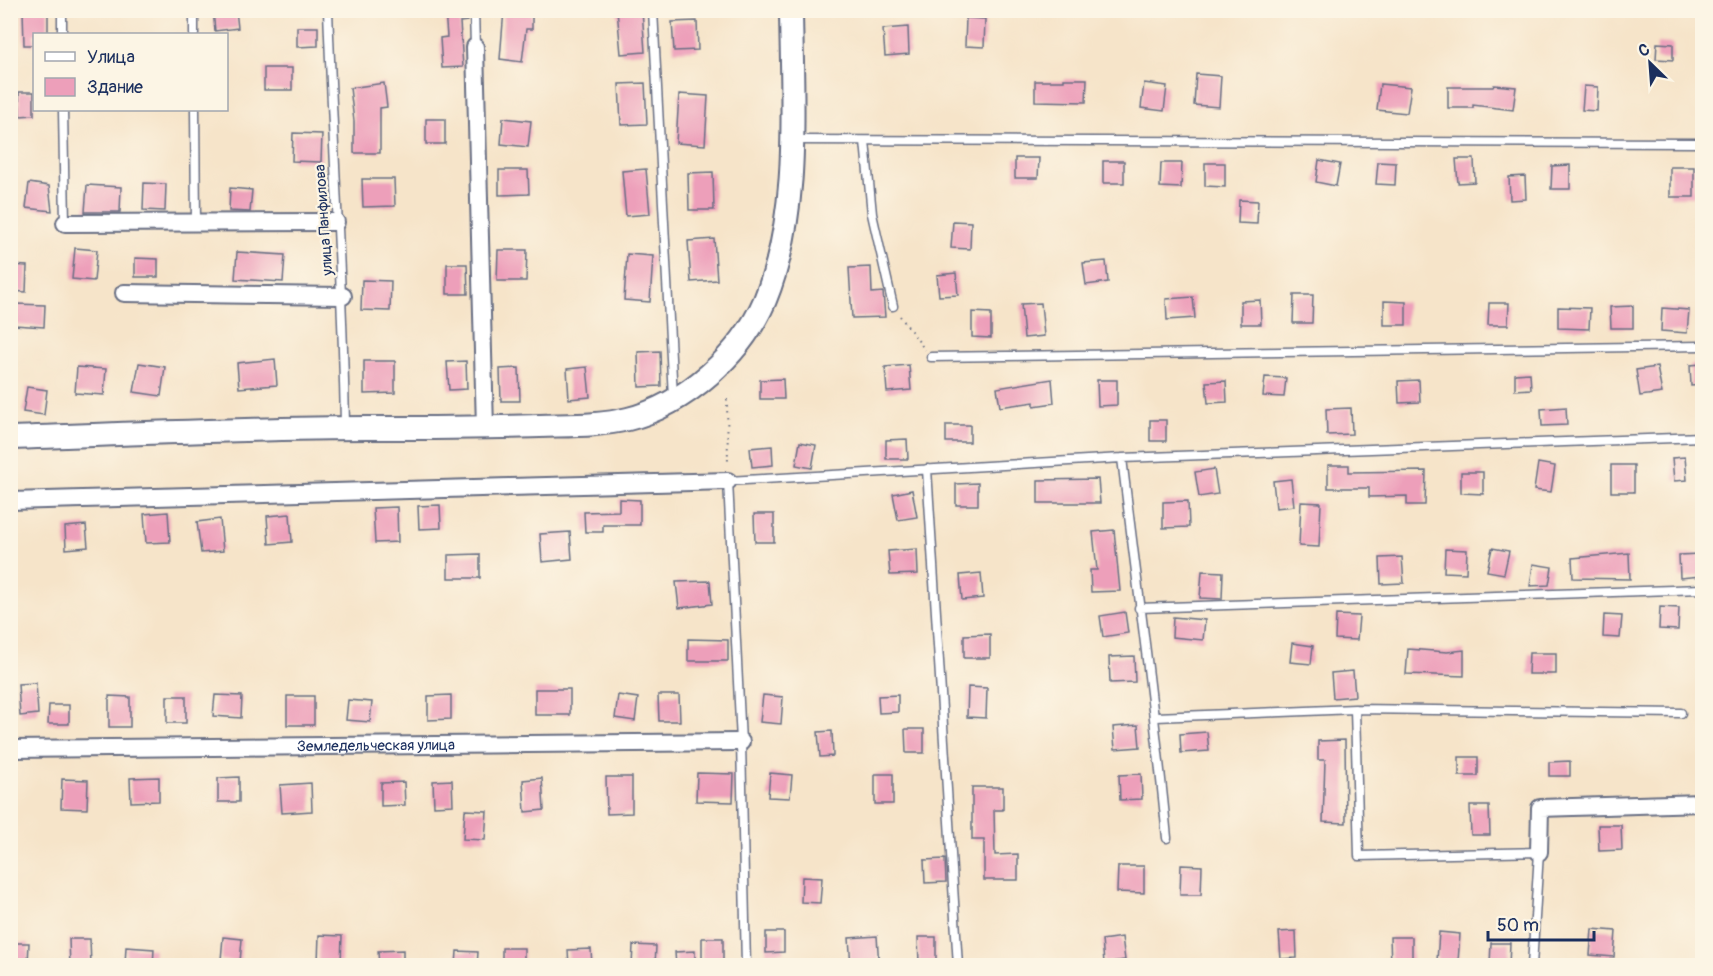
<svg xmlns="http://www.w3.org/2000/svg" width="1713" height="976" font-family="Pangolin,sans-serif">
<rect width="100%" height="100%" fill="#fcf5e5"/>
<filter id="ink" filterUnits="userSpaceOnUse"><feTurbulence type="fractalNoise" baseFrequency=".0167" numOctaves="2"/><feDisplacementMap in="SourceGraphic" scale="12" xChannelSelector="R" yChannelSelector="G"/><feConvolveMatrix kernelMatrix="1 2 1 2 8 2 1 2 1" color-interpolation-filters="sRGB"/></filter>
<filter id="wash" filterUnits="userSpaceOnUse"><feTurbulence type="fractalNoise" baseFrequency=".008" numOctaves="4" result="noise"/><feDisplacementMap in="SourceGraphic" scale="24" xChannelSelector="R" yChannelSelector="G"/><feGaussianBlur stdDeviation="1.35" result="paint"/><feColorMatrix in="noise" values="0 0 0 0 0 0 0 0 0 0 0 0 0 0 0 0 0 1.4 0 .05"/><feComposite in="paint" operator="in"/></filter>
<g filter="url(#wash)">
<rect width="100%" height="100%" fill="#f6e4c9"/>
<g id="blocks">
<path fill="#ed9fba" d="M23,10H48V34H34V45H24Z
M213,10H236L238,28L215,31Z
M445,10H466L467,21L460,22L463,67L442,68L440,38L447,37Z
M504,10H532V29H526L522,62L500,59Z
M617,10H642L645,52L621,54Z
M966,18L985,19L984,47L965,46Z
M697,21L698,50L674,51L672,22Z
M297,27H318V46L297,47Z
M908,27L909,54L885,56L883,29Z
M1657,43L1673,44V60L1656,59Z
M264,68H292V90H264Z
M1196,74L1221,76L1219,107L1194,105Z
M1064,79H1087L1086,102L1035,101V81H1064Z
M384,83L387,107L380,108V153H354V121L350,88Z
M645,83L647,124L621,125L619,84Z
M1144,83L1167,86L1164,111L1141,108Z
M1380,84L1411,87L1407,113L1377,110Z
M1494,85L1516,87L1513,110L1473,105V108H1448V87H1493Z
M1584,86L1598,87L1597,111L1582,110Z
M19,92H34V115L20,116Z
M679,94L708,96L705,145L676,143Z
M503,118L531,121L528,147L501,144Z
M426,119H445V144H426Z
M293,133L322,134L321,162L292,161Z
M1015,158H1039L1038,178H1015Z
M1456,159H1474L1475,182L1458,183Z
M1319,160L1340,164L1336,186L1316,182Z
M1103,161H1124V183H1103Z
M1378,162L1396,163L1395,185L1376,184Z
M1161,163H1182L1181,188L1160,187Z
M1205,163H1225V187L1205,186Z
M1570,165V189H1551L1552,166Z
M1670,167H1694V197H1670Z
M646,169L650,214L626,216L622,171Z
M499,170H528L529,194L499,195Z
M713,172L714,210H689L688,173Z
M1525,176L1526,199L1510,200L1509,177Z
M362,179H394L395,206L363,207Z
M29,183L49,186L52,211L26,208Z
M144,183L166,184L165,211L143,210Z
M87,185L121,187L120,212H85Z
M230,188L252,190L250,212L229,211Z
M1239,200L1258,201L1257,224L1238,223Z
M953,221L971,222L970,249L951,248Z
M714,239L717,280L691,282L688,241Z
M75,248L97,250L94,281L72,279Z
M498,250H527L526,281H497Z
M237,252L285,255L283,282L235,279Z
M627,254L653,256L650,302L624,300Z
M135,258L158,259V277H135Z
M1106,261L1108,282L1086,285L1083,263Z
M447,264H467L468,294H447Z
M10,265L27,266L26,292L10,291Z
M871,267L872,293L883,292L885,317L852,318L849,268Z
M956,273L958,295L939,296L937,275Z
M362,280L391,281L390,311L361,310Z
M1294,295H1313L1312,323H1293Z
M1193,297L1195,318L1167,320L1166,299Z
M1260,300L1261,324H1241V301Z
M1384,301L1406,302V325H1384Z
M1041,303L1044,336L1024,338L1021,304Z
M1489,303H1509L1508,325H1488Z
M15,304L45,305L44,327L14,325Z
M1633,306V328H1611L1610,307Z
M1558,307L1590,308L1589,329L1558,328Z
M1662,308L1689,310L1687,333L1661,331Z
M972,312L991,313V338L972,337Z
M660,351L661,386L639,387L638,352Z
M275,359L277,385L239,388L237,363Z
M364,361H395V393L364,394Z
M466,361L467,389L449,390L447,362Z
M139,363L165,367L161,396L134,392Z
M1702,364V385L1691,386L1690,365Z
M909,365L911,390L887,392L885,367Z
M77,367L106,369L104,395L75,393Z
M587,367L590,397L569,399L567,369Z
M1657,367L1662,393L1640,396L1636,370Z
M519,368L520,401H501L500,369Z
M1530,373L1531,389L1515,390V374Z
M1265,377L1286,378L1284,397L1263,396Z
M783,379L784,399H760V380Z
M1052,379L1054,403L1034,406V402L1000,407L997,388Z
M1097,380H1117V405L1098,406Z
M1419,380L1420,402L1399,403L1398,381Z
M1226,381L1227,402L1208,403L1206,382Z
M27,387L47,390L44,415L23,412Z
M1566,407L1567,425L1542,426L1541,409Z
M1351,408L1352,434L1327,435L1326,409Z
M1150,420H1166V441H1150Z
M946,425H970V442H946Z
M907,439L908,459H886V440Z
M800,442L816,445L812,468L796,465Z
M772,446L773,465L752,467L750,448Z
M1685,457L1687,480L1674,481L1672,458Z
M1538,463L1555,466L1551,492L1534,490Z
M1328,465H1349V472L1426,471L1425,505H1407V496L1369,497V488H1328Z
M1611,465H1634V492H1611Z
M1214,469L1218,494L1199,497L1195,472Z
M1461,472H1483V494L1461,493Z
M1098,479L1100,503H1038V480Z
M1291,479L1294,506L1276,508L1273,481Z
M978,483V505H956V484Z
M912,490L917,517L898,520L893,494Z
M619,499L640,500V525H603V532H585L584,512L619,511Z
M1188,501L1189,527L1163,528V502Z
M1301,502L1321,503L1319,547L1299,546Z
M440,505L441,528L419,529L418,506Z
M397,507L398,542L375,543L373,508Z
M168,512L170,542L146,543L144,514Z
M290,514L292,542L269,544L267,516Z
M754,514H774V542H755Z
M220,519L223,551L201,553L197,522Z
M86,525L88,547L66,549L65,527Z
M1114,530L1120,591L1091,592L1090,570H1097L1093,532Z
M570,532L572,559L542,562L540,534Z
M1492,548L1509,551L1504,574L1487,571Z
M917,549L918,574L890,575L888,551Z
M1445,549L1467,550L1466,573L1444,572Z
M1629,553L1630,579L1573,578L1572,558Z
M480,554V578H448V555Z
M1699,554L1701,576L1680,578L1679,555Z
M1402,557L1404,583L1381,584L1380,558Z
M1533,564L1552,567L1549,585L1530,586Z
M1202,571L1223,572L1222,599L1200,598Z
M981,573L983,598L962,600L960,575Z
M710,581L712,604L679,608L676,582Z
M1660,607L1679,608L1678,630L1659,629Z
M1125,612L1128,633L1103,637L1100,616Z
M1336,615L1359,616L1357,640L1335,639Z
M1604,615L1622,616L1620,638L1603,637Z
M1173,617L1205,620L1203,640L1172,637Z
M990,634V658H964V635Z
M688,639L728,640V661H688Z
M1292,643L1313,646L1311,664L1290,662Z
M1408,649L1447,652L1464,650V676L1406,674Z
M1529,653H1556V674H1528Z
M1134,656L1135,682L1110,683L1109,657Z
M1353,671L1355,696L1333,698L1331,673Z
M36,683L38,714L20,716L18,684Z
M968,687L987,688L986,718L967,717Z
M535,689H570V715H535Z
M215,695L242,696L241,718L213,716Z
M451,695V719L428,720V696Z
M618,695L638,698L635,721L615,718Z
M658,695H679L680,721H659Z
M763,695L783,697L781,724L760,722Z
M898,695V712L879,713L878,696Z
M109,696L130,697V727H109Z
M167,696H186V723H167Z
M287,696H314V725H287Z
M348,700L372,702L370,722L346,720Z
M49,705H69V724H48Z
M1138,725L1140,747L1115,749L1113,727Z
M905,729H924V753H906Z
M832,731L833,756L820,757L818,732Z
M1207,732L1209,751L1181,753L1180,734Z
M1345,740L1346,823L1323,822L1325,760H1318V741Z
M1459,757H1478V776H1459Z
M1570,761V776H1549V762Z
M697,773L734,774L733,802L696,801Z
M770,773L792,775L790,798L768,797Z
M875,774H893V804H875Z
M1141,774L1142,799L1120,800L1119,775Z
M159,777V801L131,802L130,778Z
M239,777V802H218V778Z
M606,777H632V813L607,814Z
M542,778L544,810L525,812L523,780Z
M62,779L88,780L87,809L61,808Z
M452,780L453,805L434,806L433,781Z
M404,782L405,805L381,806V783Z
M311,783L312,811L282,813L280,785Z
M972,787H1003V810H994L995,855L1018,854V880H984V840H972Z
M1470,806H1489L1490,835H1471Z
M465,810L487,811L485,840L463,839Z
M1598,825H1621L1622,850L1599,851Z
M945,859L946,882L925,883L924,860Z
M1181,865L1202,866L1201,895H1180Z
M1118,866H1144V893L1117,892Z
M802,877L822,878L820,903L801,902Z
M1592,929L1616,931L1614,957L1590,955Z
M1296,931L1297,958L1281,959L1279,932Z
M766,932H784V952L766,953Z
M1439,932L1460,934L1458,962L1437,961Z
M319,935L342,936L341,963L318,962Z
M877,936L879,966H851L849,938Z
M223,937L242,939L240,962L221,960Z
M918,937H936V963H919Z
M1122,937L1125,960L1104,963L1102,940Z
M1390,937H1412V964H1391Z
M702,938H723V961H702Z
M69,939H90L91,966H70Z
M10,943H29L28,964H10Z
M1491,943H1510L1509,966L1490,965Z
M633,945L656,946L655,966H632Z
M126,947L154,949L153,966L125,964Z
M502,948H524V966H502Z
M591,949L592,966H569L568,950Z
M403,950V966H379L378,951Z
M457,951L478,952L477,966H456Z
M695,951V966H676L675,952Z"/>
</g>
</g>
<g filter="url(#ink)">
<use href="#blocks" fill-opacity="0" stroke="#686e83" stroke-width="1.5"/>
<g fill="none" stroke-linecap="round" stroke-linejoin="round">
<g stroke="#686e83" stroke-width="11">
<path id="lane" d="M62,10V34
M194,10V34
M328,10C333,150 343,288 345,427
M474,10L475,47
M653,10L673,397
M63,110L65,223
M195,110L196,223
M794,140L1702,143
M865,141L872,214L893,306
M931,357L1702,346
M1122,458C1137,585 1155,711 1167,838
M927,469L958,966
M1139,608L1702,589
M1355,709L1359,856L1539,852L1532,966
M1156,717L1355,709L1681,713
M746,966L741,742L728,481L1122,458L1702,437"/>
</g>
<g stroke="#686e83" stroke-width="20">
<g id="street">
<path d="M475,47L485,428"/>
<path d="M65,223L336,222"/>
<path d="M124,293L343,296"/>
<path d="M10,501L728,481"/>
<path id="s1" d="M10,749L741,742"/>
<path d="M1539,852L1540,808L1702,803"/>
</g>
</g>
<g stroke="#686e83" stroke-width="26">
<path id="secondary" d="M10,438C130,434 249,428 369,428C426,428 483,428 540,426C568,425 600,426 628,419C685,405 742,354 765,300C801,212 792,103 791,10"/>
</g>
<path stroke="#686e83" stroke-width="2" stroke-dasharray="1.5 4.5" stroke-linecap="butt" d="M900,316L925,350
M727,399L728,465"/>
<use href="#lane" stroke="#fff" stroke-width="8"/>
<use href="#street" stroke="#fff" stroke-width="16"/>
<use href="#secondary" stroke="#fff" stroke-width="22"/>
</g>
</g>
<g text-anchor="middle" dominant-baseline="central" stroke-width="4.5" stroke-linejoin="round" paint-order="stroke">
<g font-size="15" fill="#1b2f5e" stroke="#fcf5e5">
<text transform="translate(324 220) rotate(-94)">улица Панфилова</text>
<text stroke="none"><textPath href="#s1" startOffset="366">Земледельческая улица</textPath></text>
</g>
</g>
<rect width="1713" height="976" fill="none" stroke="#fcf5e5" stroke-width="36"/>
<rect x="33" y="33" width="195" height="78" fill="#fcf5e5" stroke="#a2a6af" stroke-width="1.5"/>
<rect x="45" y="52" width="30" height="9" fill="#ffffff" stroke="#a2a6af" stroke-width="1.5"/>
<text x="87" y="63" font-size="18" fill="#1b2f5e">Улица</text>
<rect x="45" y="78" width="30" height="18" fill="#ed9fba" stroke="#a2a6af" stroke-width="1.5"/>
<text x="87" y="93" font-size="18" fill="#1b2f5e">Здание</text>
<g transform="translate(1650 63) rotate(335)" stroke="#fcf5e5" stroke-width="4.5" paint-order="stroke">
<path d="M0-4.5L10 22L0 15L-10 22Z" fill="#1b2f5e"/>
<text y="-9" font-size="16" font-weight="bold" text-anchor="middle" fill="#1b2f5e">С</text>
</g>
<path d="M1488 931v9h106v-9" fill="none" stroke="#1b2f5e" stroke-width="3"/>
<text x="1497" y="931" font-size="18" fill="#1b2f5e" stroke="#fcf5e5" stroke-width="4.5" paint-order="stroke">50 m</text>
</svg>
